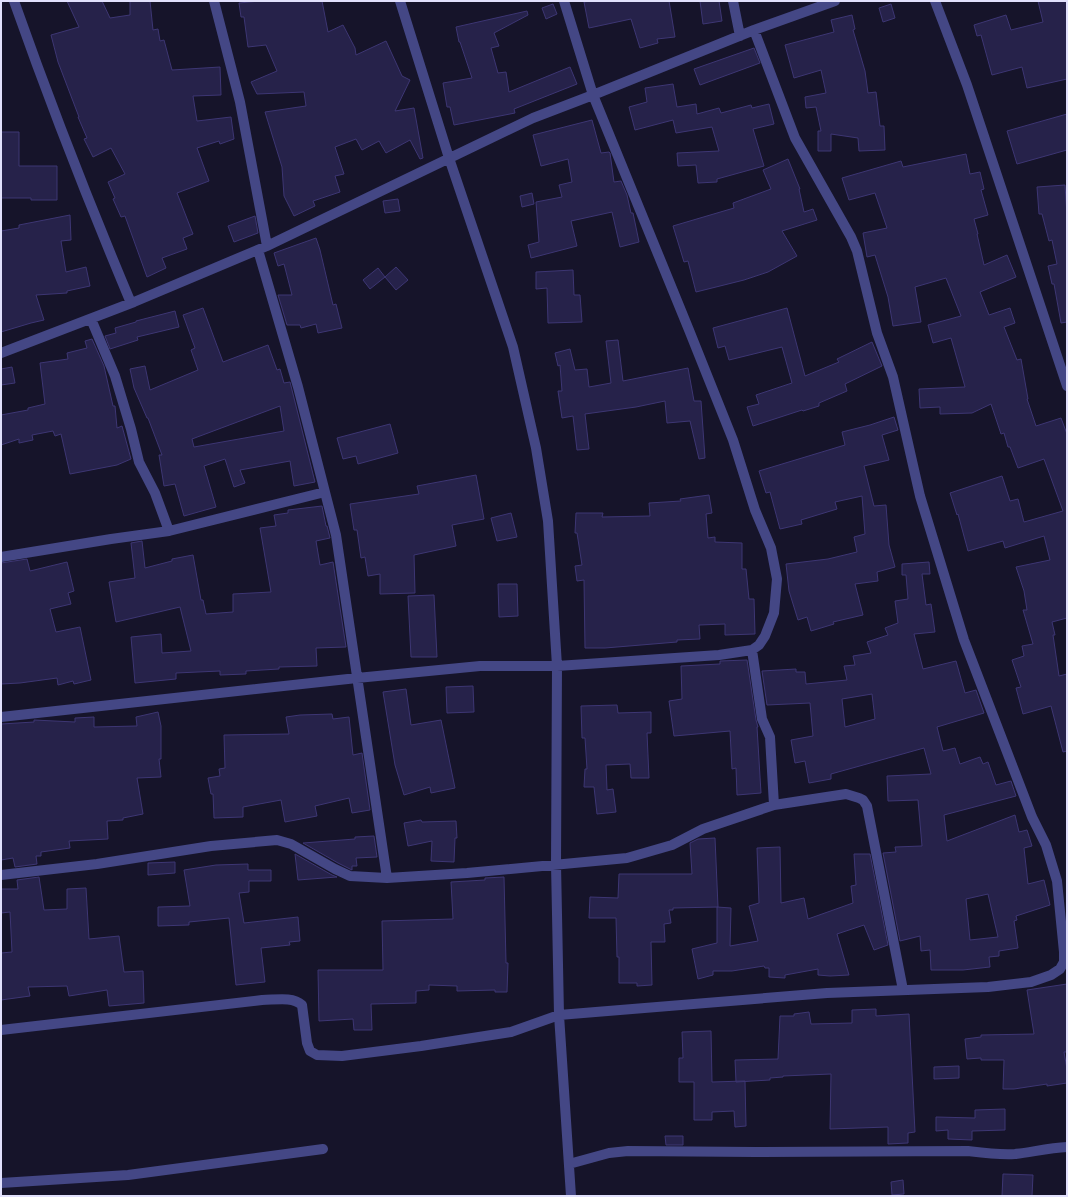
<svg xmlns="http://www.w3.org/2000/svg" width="1068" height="1197" font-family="Lato,sans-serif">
<rect width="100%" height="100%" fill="#16142a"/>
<path fill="#26224a" stroke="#3d3673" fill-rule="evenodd" d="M67,1H102L110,18L130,15V1H150L153,30L158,29L160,41L164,40L172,70L220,67L221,95L193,96L197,121L231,117L234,139L220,144L219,141L197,148L209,181L177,193L193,234L183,238L187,249L162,258L166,268L147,277L125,216L121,217L113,199L115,198L108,182L125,174L111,148L93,157L84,139L87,138L78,117H79L58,62L51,35L79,27Z
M260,1H322L328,32L343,25L355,48L356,55L386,41L402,76L410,80L395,111L414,108L423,158L420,159L410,140L386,153L379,141L362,150L356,139L335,147L344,174L335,176L340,192L313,201L315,206L294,216L284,196L282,167L265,112L306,106L304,92L257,94L251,82L277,71L266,45L248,47L244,17H241L239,3Z
M590,1H669L675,37L657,39L658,43L640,48L631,19L589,28L584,2Z
M700,1H719L722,21L703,24Z
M1038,1H1067V79L1027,88L1022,67L992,75L981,35L977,36L974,25L1006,15L1011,30L1043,22Z
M553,4L557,14L546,19L542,8Z
M891,4L895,18L883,22L879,8Z
M527,11L528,15L494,33L499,46L491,48L498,73L506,72L509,92L570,67L577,84L514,109L515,113L454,125L450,107H447L443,83L472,78L460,42H459L456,27Z
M852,15L855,29L853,30L865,71L868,93L876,92L880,126H884L885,150L859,151L858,138L831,134V151H818V131H821L816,107L806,108L805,97L826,93L821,70L794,78L785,45L834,32L831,20Z
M754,48L760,63L700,85L694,69Z
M673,84L677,107L696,104L697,114L719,108L721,113L751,105L752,108L769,104L774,124L753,129L764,166L717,179V182L698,183L696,165L678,166L677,153L719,151L712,127L676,133L673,120L635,130L629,107L647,102L645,88Z
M1067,114V150L1017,164L1007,131Z
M592,120L601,153L609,152L610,153L614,182L621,181L627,195L631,213H633L639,242L620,247L612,212L571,221L577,246L531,258L528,245L539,242L536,202L562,197L559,185L572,182L568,159L541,166L533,135Z
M1,132H19V166H57V200H31V198H1Z
M966,154L970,174L980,172L984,189L981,190L988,215L974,219L978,234H977L984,265L1007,255L1016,277L980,292L989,315L1010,308L1015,323L1004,327L1017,360L1021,359L1028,399H1027L1036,426L1061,418L1067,434V618L1052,622L1055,635H1053L1059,676L1067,674V751L1063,752L1051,706L1023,714L1016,688L1021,687L1012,660L1024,656L1022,646L1033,644L1023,610H1027L1024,591L1016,567L1050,560L1044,536L1005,548L1003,541L968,551L958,514L957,515L950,493L1002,476L1010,501L1018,499L1024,522L1063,511L1044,459L1018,468L1010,447H1008L1004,433L1001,434L991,404L972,413L940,414V407L920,408L919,389L965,387L951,338L933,343L928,325L961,316L946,278L915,287L921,322L893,326L888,297L875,255L867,257L863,233L887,228L875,193L849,200L842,178L901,161L903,167Z
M788,159L800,189H799L804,212L813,209L817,220L782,231L797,256L768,272L744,280L696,292L688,261L684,262L673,226L734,208L733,203L771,189L763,170Z
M1065,185L1067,215V322L1061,323L1054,284H1052L1048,266L1057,264L1052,240L1049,241L1042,214H1039L1037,187Z
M532,193L534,204L522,207L520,196Z
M398,199L400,211L385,213L383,201Z
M70,215L71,240L61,241L66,272L86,267L90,286L67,291V293L36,295L44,320L31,323L1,332V231L19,228V225Z
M255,216L258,233L234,242L228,226Z
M316,238L320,250L333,305L336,304L342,328L318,333L316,324L301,328L300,325H287L278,295H292L284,264L278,266L274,253Z
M396,267L408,280L396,290L385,277Z
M378,268L385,277L370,289L363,280Z
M573,270L574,295H580L582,322L548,323L547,288L536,289V272Z
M203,308L223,362L268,345L277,370L280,369L284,383L290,382L315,482L294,486L290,461L240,470L245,483L234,487L225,459L204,466L216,507L184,516L175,484L164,486L159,455H162L148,418H147L134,388L130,369L145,366L150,390L198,370L191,350L195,348L183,315ZM280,406L284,431L194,447L192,439Z
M787,308L805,376L839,362L837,359L872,342L882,366L845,384L847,391L819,403V406L803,411L802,410L753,426L747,407L759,404L756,395L792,383L782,347L729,360L725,346L718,348L713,328Z
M175,311L179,327L137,337L138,340L110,349L105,336L116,333L115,328L136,322V321Z
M92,339L104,366L113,406H115L117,428L122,426L131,459L117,465L70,474L61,434L55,436L53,431L32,435L33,440L19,443V439L1,445V415L28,410V408L45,404L40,363L68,359L67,353L87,348L85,341Z
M618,340L623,381L688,368L694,401H701L705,458L699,459L690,421L667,423L665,401L636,407L585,414L589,449L577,450L573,416L562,418L558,391H562L560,365L558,366L555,353L570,349L575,370L587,369L589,387L611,383L606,341Z
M12,367L15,383L1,385V369Z
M894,417L898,430L882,435L889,460L864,466L874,506L886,505L889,545L895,567L877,572L878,581L855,584L863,615L833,622L834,624L811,631L807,617L798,620L789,591L786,564L828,559L857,552L854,537L865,534L862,496L835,502L837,509L801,520L802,524L780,529L770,492L766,493L759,471L845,445L842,432L870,425Z
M390,424L398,453L358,464L356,456L343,459L337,438Z
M476,475L484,519L452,525L456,546L414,555L415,593L380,594V574L368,576L365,557L361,558L357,530H354L350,504L419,494L417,486Z
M709,495L712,513L706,514L708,538L715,537V542L742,543V569H746L749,599H754L755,634L725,635V624L699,625L700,639L677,640V642L605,648H585L584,580L577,581L575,566L582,565L577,533H575L576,513H603L602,517L650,516L649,503L681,501L680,499Z
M322,506L326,526H327L330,538L316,541L320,565L333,562L346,647L316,648L317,666L279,667V669L246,671V674L220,675V671L176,673V679L135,683L131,637L161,634L162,653L191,651L180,607L116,622L109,582L135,578L131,543L142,541L145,568L172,561V559L193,555L201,600H203L206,614L233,612V594L271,592L260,528L276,526L274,515L288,513V510Z
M511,513L517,537L497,541L491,518Z
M27,559L30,571L67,562L74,591L68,593L71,604L50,609L56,632L80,627L91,680L74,684L73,681L58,685L57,678L20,683L1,684V563Z
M929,562L930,574H922L926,605L931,604L935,632L914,634L923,669L956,661L965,693L976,690L984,713L937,727L943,751L955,748L960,764L980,757L983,764L988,762L996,785L1011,781L1016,796L944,815L947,841L1015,815L1019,832L1027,830L1032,846L1024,848L1028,884L1044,880L1050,905L1016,916L1017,920L1014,921L1018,948L999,951V956L989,957L990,967L963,970H931L930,950L921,951L920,936L900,941L883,853L896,852L895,847L922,846L918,800L888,801L887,776L931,774L924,748L831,774V779L809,783L805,761L795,763L791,740L813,736L810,703L767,705L762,671L796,669V672H805L806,684L847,680L844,666L855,665L853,656L871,653L867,642L888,635L885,628L898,623L895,601L908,599L906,575H902V564ZM872,694L875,719L845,727L842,699ZM988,894L998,937L970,940L966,899Z
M498,584H517L518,616L499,617Z
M434,595L437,657H411L408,596Z
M747,660L756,720L758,727H757L761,793L737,795L736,768L732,769L730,731L674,736L669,701L682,699L681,666L720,664V661Z
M473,686L474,712L447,713L446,687Z
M406,689L411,725L441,720L455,788L431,793L430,787L404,795L395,765L383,692Z
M617,705L618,713L651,712V733H647L649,778H631L630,764L606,765L607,790L613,789L616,812L597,814L594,787H584L585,769H587L585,738H582L581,706Z
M158,712L161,726V759H159L161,777L137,778L143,814L123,818V820L107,821L108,839L69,841L70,848L41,852V856H36L37,864L15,867L13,858L1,860V724L34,722V720L75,722V718L94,717V727L137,726L136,717Z
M332,714L333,719L349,717L353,755L362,753L370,810L352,813L349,798L315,806L317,816L285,822L281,800L243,807V817L214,818L213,794H211L208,778L220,776L219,769L225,768L224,735L289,734L286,717L300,715Z
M421,820L422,822L456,821L457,838H455L454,862L431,861L432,841L408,846L404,823Z
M374,836L377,857L356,858L357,866H352V870L338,863L303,843L355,839V837Z
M715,838L718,907L673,908V910H669L671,923L664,924L665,942H651L652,985L637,986V983H619V957H617L616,918H589L590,897L618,898L619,874H692L690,843L698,839Z
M780,847L781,903L804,898L808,919L853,903L851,886L856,885L854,854H870L888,945L874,950L864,925L837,934L849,975L830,976L818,975V969L785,975V978L769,977V968H765L764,966L732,971H713V975L698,979L692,949L717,943V907L731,908L730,946L758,941L749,906L759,903L757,848Z
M295,854L332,875L337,877L298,880Z
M175,862V873L148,875V863Z
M248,864V870H271V881H249V892L239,893L244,923L298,917L300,941L289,942L290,945L261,948L265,982L236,985L229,918L189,922V925L158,926V907L190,906L184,870L216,865Z
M39,877L44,910L67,909V889L86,888L89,939L119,936L124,972L143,971L144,1003L109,1006L107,990L69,996L67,986L28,987L30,996L1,1000V953L12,952L10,912L1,913V889H18L17,880Z
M504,877L506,963H508L507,992H495V990L457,991V986L429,985V990L416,991V1003L371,1004L372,1030H354L353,1019L319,1021L318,970H383L382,921L453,919L451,882L485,880V878Z
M1067,984V1052H1064L1067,1069V1083L1047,1086V1084L1014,1089H1003L1004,1060H981V1058L967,1059L965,1039L981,1037V1035L1034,1034L1027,990Z
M876,1009V1016L909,1014L915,1132L908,1133V1143L888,1144V1127L830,1129L831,1074L783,1076V1077L770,1078V1080L736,1082L735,1060L778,1059L780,1016H794V1014L809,1012L811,1024L852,1023V1010Z
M711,1031L712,1082L745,1081L746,1126L735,1127L734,1111L712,1112V1120H694V1082H679V1058H683L682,1032Z
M959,1066V1078L934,1079V1067Z
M1005,1109V1130L972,1131V1140L948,1139V1130L936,1131V1117L975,1118V1110Z
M665,1136H683V1145H666Z
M1003,1174L1033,1175L1032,1196H1002Z
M903,1180L904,1194L892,1195L891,1182Z"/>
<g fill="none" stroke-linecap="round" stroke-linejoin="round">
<path stroke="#444785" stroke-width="10" d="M14,1C50,103 89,203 131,303
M214,1L240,102L267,246
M400,1L449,158L513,347L536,448L548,521L557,666L556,864L559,1015L571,1196
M733,1L740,36
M935,1L967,85L1067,386
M91,319L115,376L131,429L139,462L155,493L169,531
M1,353L134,302L267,246L533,118L593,95L754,30L835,1
M1,557L111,539L169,531L325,492
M752,650L762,719L770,737L774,805
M1,717L357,678L480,666H557L719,655L752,650L759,645L765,636L774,613L777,579L771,548L755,510L733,440L689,330L593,95L564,1
M1,875L97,864L211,846L277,840L291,844L335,869L350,876L387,878L336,535L298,387L258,250
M387,878L467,873L627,858L672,845L703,829L774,805L846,794L859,798L863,800L867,806L903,990
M1,1030L262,1000C275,1000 292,996 302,1005L307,1043L310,1051L317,1055L342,1056L421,1046L511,1032L559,1015L827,993L988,987L1031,982L1051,975L1060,969L1064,962V952L1057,881L1046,845L1032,817L964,640L920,496L893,377L877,333L857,251L851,237L795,138L754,30
M569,1164L609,1153L628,1151L756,1152L968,1151C984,1153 999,1155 1015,1154C1032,1152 1049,1148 1067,1147
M1,1183L128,1175L323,1149"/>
</g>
<rect width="1068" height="1197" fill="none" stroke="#e1e0fc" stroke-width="4"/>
</svg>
